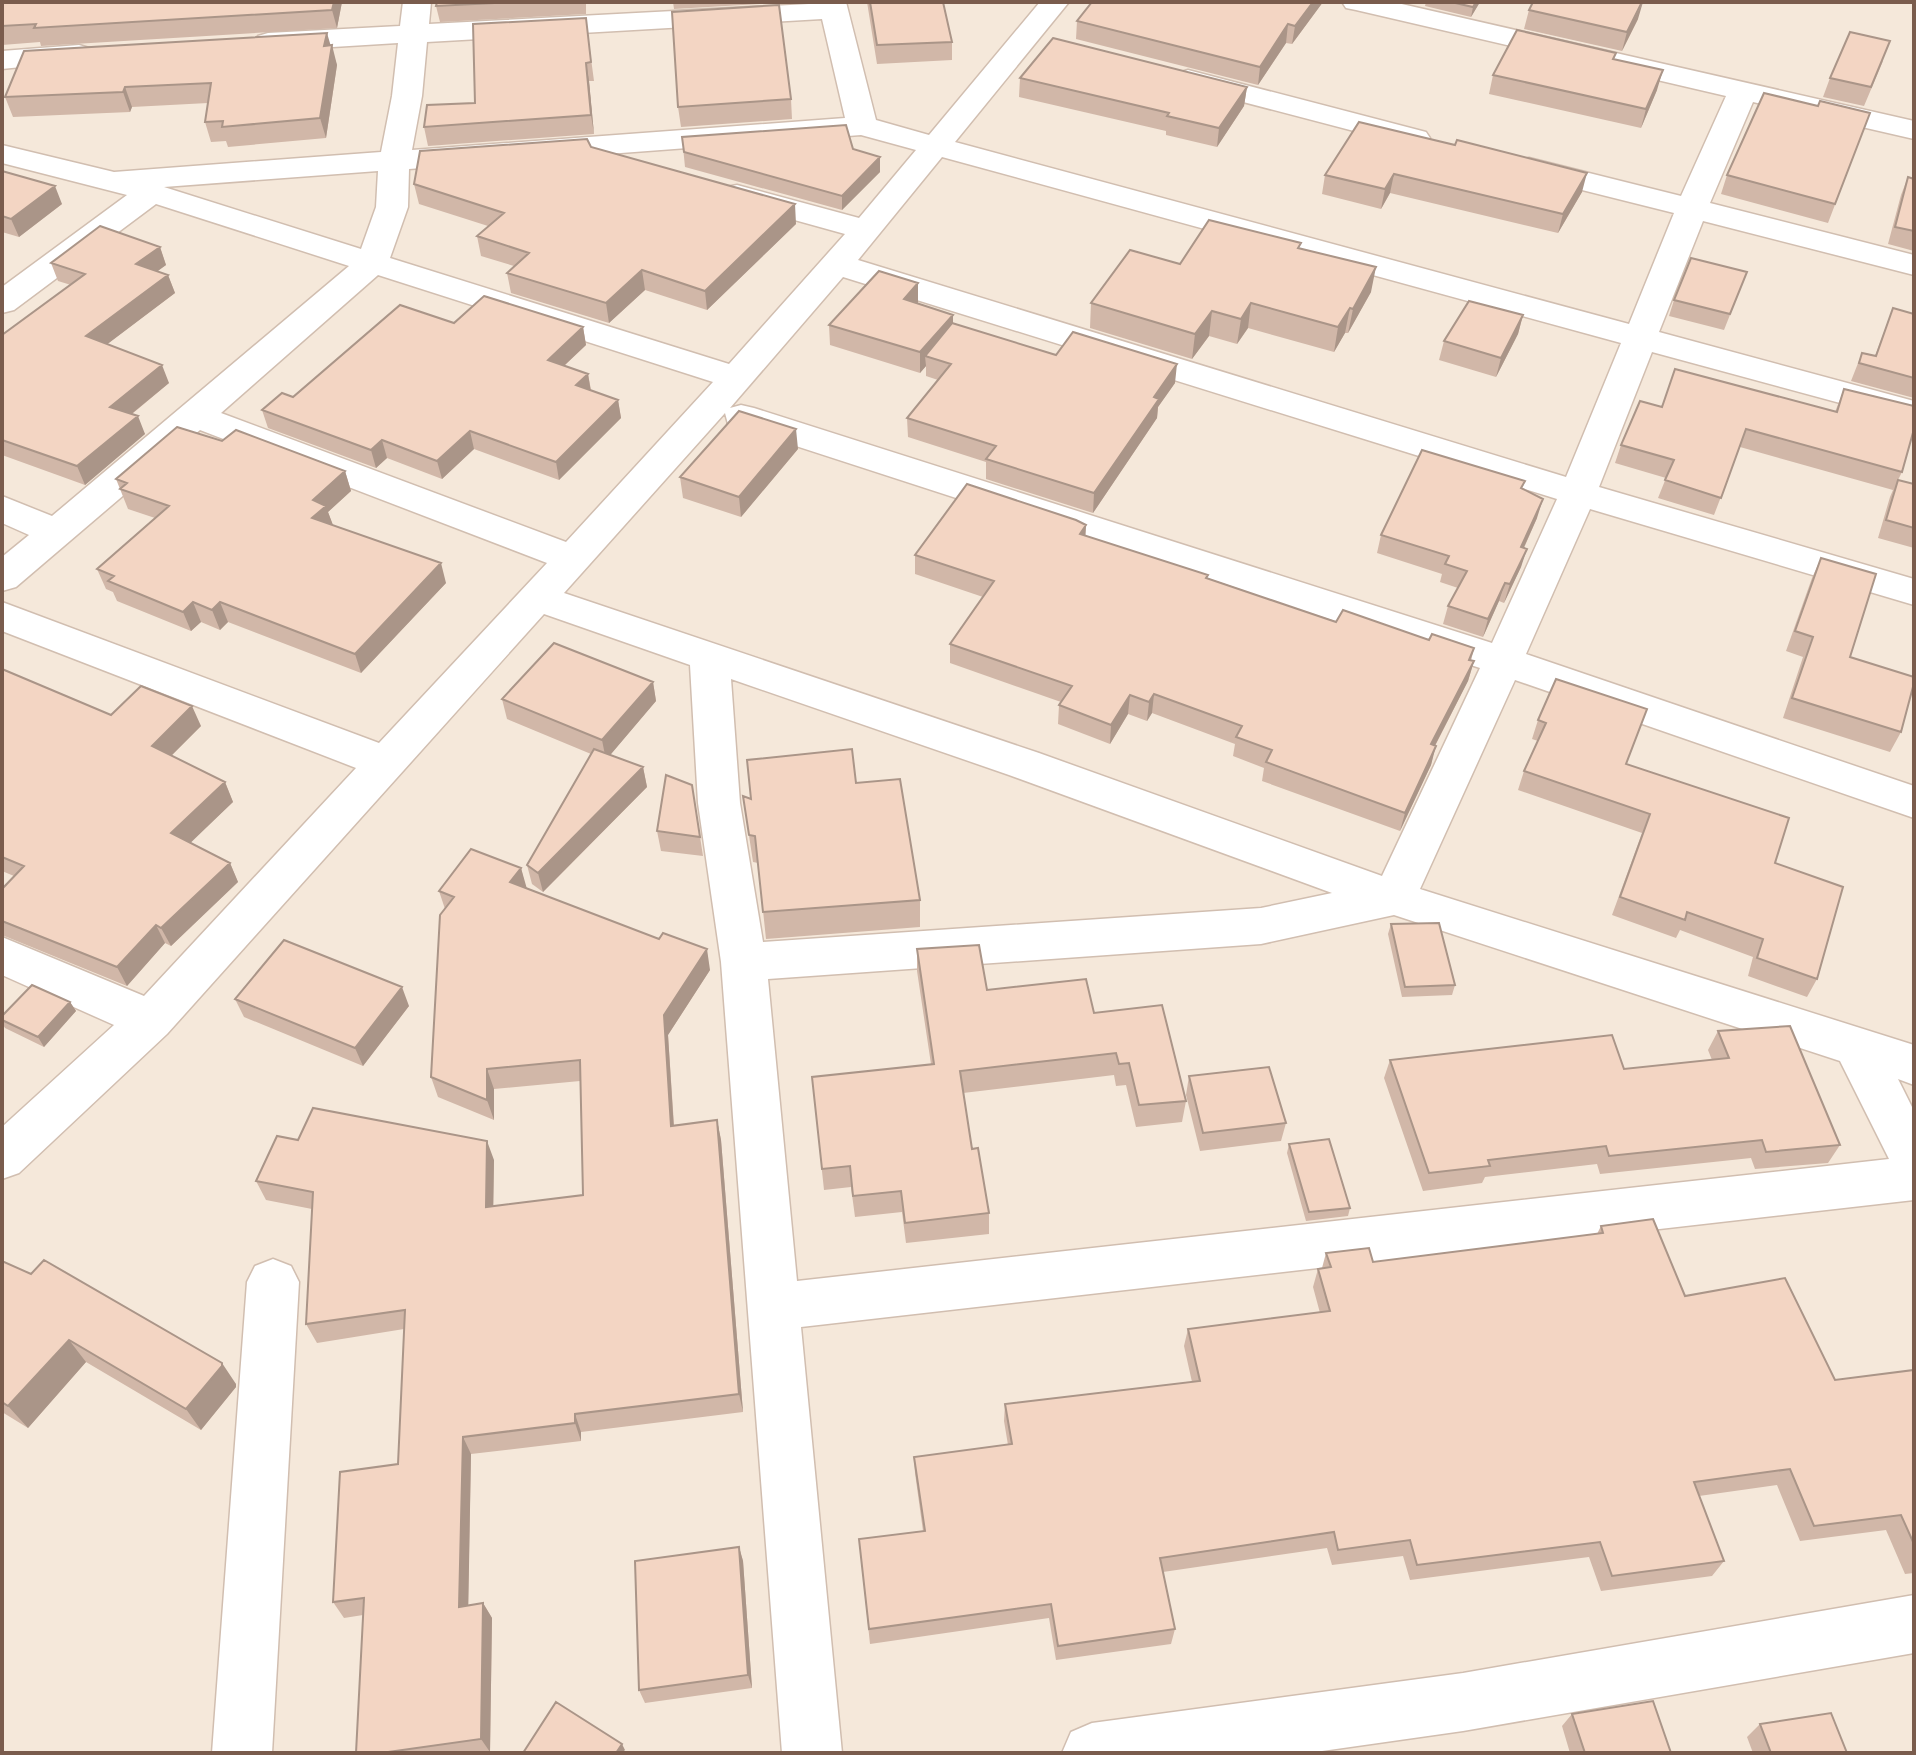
<svg xmlns="http://www.w3.org/2000/svg" width="1916" height="1755" font-family="Barlow,sans-serif">
<rect width="100%" height="100%" fill="#fdf6ec"/>
<path fill="#f5e8da" d="M2,2H1914V1753H2Z"/>
<g fill="none" stroke-linecap="round" stroke-linejoin="round">
<g stroke="#d1beb0" stroke-width="3">
<path id="minor" d="M403,2H431L429,24L846,2L876,120L929,135L1040,2H1069L955,142L1629,324L1674,213L1518,174L1513,167L1518,160L1529,158L1681,196L1726,96L1356,10L1346,8L1342,2H1393L1914,121V139L1753,102L1710,203L1914,255V275L1703,221L1659,332L1914,401V423L1652,352L1599,487L1914,579V605L1590,509L1526,654L1914,786V818L1515,680L1420,889L1914,1045V1085L1898,1079L1914,1111V1200L801,1327L842,1753H782L721,962L698,803L690,665L544,614L167,1034L19,1173L2,1179V1127L114,1025L2,975V937L144,996L356,768L2,631V602L379,743L547,563L200,430L16,587L2,591V557L29,535L2,523V496L52,516L349,266L156,204L14,310L2,313V287L127,195L2,163V145L114,172L381,152L392,96L398,43L268,51L258,48L254,42L258,36L268,33L400,26ZM822,19L845,118L412,150L422,96L427,42ZM861,135L916,150L859,218L737,185L726,187L721,194L726,201L845,234L729,364L390,258L408,207L409,169ZM942,157L1621,343L1566,477L858,260ZM378,171L376,207L361,249L164,187ZM378,275L713,382L566,542L221,413ZM843,277L1557,499L1492,643L754,408L741,405L730,408ZM725,413L728,424L1480,668L1382,876L1039,753L564,593ZM731,679L1009,775L1332,893L1261,908L763,942L740,803ZM1394,915L1840,1061L1889,1159L797,1281L768,979L1261,944Z
M79,45L89,48L94,54L89,60L2,69V51Z
M1188,70L1426,132L1430,138L1426,144L1415,147L1178,85L1173,79L1178,73Z
M273,1259L291,1266L299,1282L272,1753H212L247,1282L255,1266Z
M1914,1595V1653L1463,1731L1308,1753H1062L1071,1732L1092,1723L1463,1673Z"/>
</g>
<use href="#minor" fill="#fff" fill-rule="evenodd"/>
</g>
<path fill="#d1b7a8" d="M2,2H342L337,28L41,46L40,42L2,45Z
M437,2H586V14L440,22L436,6Z
M673,2H778V3L674,9Z
M867,2H943L952,42V60L877,64Z
M1092,2H1323L1292,44L1286,43L1258,85L1076,39L1077,21Z
M1426,2H1480L1471,17L1425,6Z
M1529,10L1638,19L1622,51L1524,29Z
M588,36L594,81H589L594,134L428,146L424,127L475,103Z
M330,46L337,65L326,138L228,147L226,141L211,142L205,122L208,103L132,107L130,112L13,117L5,97Z
M1616,53L1614,60L1657,90L1641,128L1489,94L1493,75Z
M1883,61L1864,106L1823,97L1830,78Z
M1020,78L1247,87L1244,106L1217,147L1166,135V131L1019,97Z
M791,99L792,119L681,127L678,107Z
M1818,106L1870,113L1828,223L1721,194L1727,175Z
M1359,122L1582,192L1558,233L1390,193L1381,209L1322,194L1325,175Z
M682,137L880,172L842,210L685,167Z
M591,147L796,224L707,310L645,290L609,323L511,293L507,273L514,266L481,256L477,236L488,226L419,204L414,184Z
M2,171L62,204L19,237L2,232Z
M1908,177L1914,179V251L1888,244L1901,195Z
M160,247L166,265L157,271L168,275L175,293L107,344L169,383L132,414L145,434L85,485L2,455V335L71,285L58,281L51,263Z
M1301,248L1371,292L1348,333H1345L1334,352L1248,328L1237,344L1209,336L1192,359L1090,328L1091,303L1180,264Z
M1741,287L1724,330L1669,316L1674,300Z
M918,304L953,315V323L1056,355L1175,383L1158,407L1157,418L1093,513L986,479V462L908,437L907,418L938,380L926,376V366L920,373L830,345L829,325Z
M1893,308L1914,314V398L1851,381L1862,353L1875,356Z
M1523,315L1518,334L1496,377L1439,360L1444,341Z
M454,323L583,327L586,345L564,366L588,374L591,390L618,400L621,418L559,480L474,449L442,479L387,458L376,468L268,428L262,410L293,397Z
M1844,389L1902,472L1898,480L1914,484V548L1878,538L1890,497L1893,490L1740,447L1714,515L1658,498L1666,478L1615,463L1621,445L1662,407L1835,412Z
M222,441L345,471L351,491L328,512L333,526L446,583L361,673L228,622L220,630L201,622L191,631L117,601L113,592L106,589L97,569L155,518L128,509L116,479Z
M798,449L741,517L683,498L680,477Z
M1525,481L1522,489L1537,518L1524,548L1521,567L1504,603L1499,601L1483,637L1443,624L1448,606L1458,588L1440,582L1442,574L1377,553L1381,535Z
M1086,525L1085,536L1336,622L1474,648L1471,661H1474L1468,681L1435,746L1431,765L1400,831L1262,781L1264,768L1233,756L1235,744L1152,713L1147,721L1128,714L1110,744L1058,724L1059,705L1061,702L950,663V644L983,597L915,574V555Z
M1821,558L1850,657L1901,732L1890,752L1783,718L1803,657L1786,651L1812,578Z
M2,669L111,715L201,726L171,756L225,782L233,802L190,842L230,863L238,882L171,946L165,943L127,986L2,935V889L14,876L2,871Z
M1556,679L1626,764L1775,863L1817,979L1807,997L1748,976L1753,957L1680,930L1676,938L1612,915L1642,833L1518,790L1524,771L1538,741L1532,739L1538,720Z
M653,682L656,701L610,755L643,767L647,787L543,892L532,884L527,865L591,754L507,719L502,699Z
M856,783L920,900V927L766,939L758,863L753,862L743,796L751,799Z
M692,785L703,856L661,851L657,831Z
M521,868L526,889L710,970L668,1035L674,1125L717,1120L721,1140L743,1412L581,1432V1441L471,1454L468,1605L483,1603L492,1618L490,1752L356,1753L363,1615L344,1618L333,1602L398,1464L404,1329L317,1343L306,1324L312,1209L266,1200L256,1181L298,1140L494,1160L493,1206L583,1195L580,1081L494,1089V1120L438,1097L431,1077L445,909L439,891Z
M1391,924L1455,985L1452,995L1402,997L1388,934Z
M917,949L987,990L1094,1013L1186,1101L1182,1122L1136,1127L1126,1085L1116,1086L1114,1075L963,1093L972,1149L989,1213V1234L906,1243L902,1212L855,1217L851,1187L824,1190L812,1077L931,1064L917,971Z
M235,999L409,1006L363,1066L244,1017Z
M70,1002L76,1011L44,1047L5,1028L2,1023V1016Z
M1718,1031L1840,1145L1828,1163L1755,1169L1751,1158L1600,1174L1597,1164L1485,1177L1482,1183L1423,1191L1384,1078L1390,1060L1624,1069L1712,1060L1708,1050Z
M1189,1076L1286,1123L1281,1141L1200,1151L1186,1095Z
M1289,1144L1350,1208L1348,1216L1306,1221L1287,1153Z
M1601,1226L1685,1296L1835,1380L1914,1370V1573L1905,1574L1886,1530L1800,1541L1777,1485L1699,1496L1724,1561L1712,1576L1601,1591L1589,1557L1410,1580L1403,1556L1332,1565L1327,1548L1163,1572L1175,1629L1171,1644L1056,1660L1049,1618L870,1644L859,1539L923,1531L915,1473L914,1457L1008,1445L1004,1421L1005,1404L1192,1382L1184,1346L1188,1329L1320,1313L1313,1287L1318,1269L1322,1268L1326,1253L1373,1262L1597,1234Z
M2,1261L236,1384V1387L201,1430L86,1362L28,1428L2,1412Z
M739,1547L743,1561L752,1688L645,1703L639,1690Z
M1572,1714L1671,1753H1570L1562,1726Z
M1760,1724L1847,1753H1753L1747,1737Z"/>
<path fill="#aa9588" d="M334,2H342L337,28L332,10Z
M1313,2H1323L1292,44L1295,26Z
M1476,2H1480L1471,17L1473,7Z
M1643,2L1638,19L1622,51L1627,32Z
M1288,24L1286,43L1258,85L1260,67Z
M327,33L332,50V45L337,65L326,138L320,118L324,46Z
M586,63L589,81L594,134L591,115Z
M1663,70L1657,90L1641,128L1646,109Z
M125,87L132,107L130,112L123,92Z
M1247,87L1244,106L1217,147L1219,128Z
M880,157V172L842,210V196Z
M1587,173L1582,192L1558,233L1563,214Z
M1394,174L1390,193L1381,209L1385,189Z
M55,186L62,204L19,237L11,219Z
M795,204L796,224L707,310L705,291Z
M160,247L166,265L143,282L136,264Z
M1376,267L1371,292L1348,333L1353,309Z
M642,270L645,290L609,323L606,303Z
M168,275L175,293L93,355L86,336Z
M918,283V303L904,299Z
M1251,303L1248,328L1237,344L1241,319Z
M1350,308L1345,333L1334,352L1338,327Z
M1212,311L1209,336L1192,359L1195,334Z
M953,315V335L925,356L926,366L920,373V352Z
M1523,315L1518,334L1496,377L1501,358Z
M583,327L586,345L551,378L548,360Z
M1177,364L1175,383L1158,407L1157,418L1093,513L1094,493L1154,397Z
M162,365L169,383L118,425L110,407Z
M588,374L591,392L576,385Z
M618,400L621,418L559,480L556,462Z
M138,416L145,434L85,485L77,466Z
M796,429L798,449L741,517L739,497Z
M470,431L474,449L442,479L437,461Z
M382,440L387,458L376,468L371,450Z
M345,471L351,491L328,512L333,525L312,518L313,500Z
M1543,499L1537,518L1516,565L1521,547Z
M1086,525L1085,544L1080,534Z
M1527,549L1521,567L1504,603L1510,584Z
M441,563L446,583L361,673L355,654Z
M1505,583L1499,601L1483,637L1488,619Z
M193,602L201,622L191,631L183,612Z
M220,602L228,622L220,630L212,610Z
M1474,661L1468,681L1426,763L1431,744Z
M653,682L656,701L606,760L602,740Z
M1154,694L1152,713L1147,721L1149,702Z
M1130,695L1128,714L1110,744L1111,725Z
M192,706L201,726L161,766L152,746Z
M1436,746L1431,765L1400,831L1405,813Z
M643,767L647,787L543,892L538,873Z
M225,782L233,802L181,852L171,833Z
M230,863L238,882L171,946L161,928Z
M521,868L527,889L510,882Z
M156,925L165,943L127,986L117,967Z
M707,949L710,970L668,1035L675,1146L671,1126L664,1015Z
M402,987L409,1006L363,1066L355,1048Z
M70,1002L76,1011L44,1047L38,1037Z
M487,1069L494,1089V1120L487,1100Z
M717,1120L721,1140L743,1412L739,1394Z
M487,1141L494,1160L493,1226L486,1207Z
M69,1340L86,1362L28,1428L8,1406Z
M222,1363L236,1384V1387L201,1430L186,1409Z
M575,1414L581,1432V1441L575,1423Z
M463,1437L471,1454L468,1622L459,1607Z
M739,1547L743,1561L752,1688L748,1675Z
M483,1603L492,1618L490,1752L481,1739Z
M622,1744L625,1750L622,1753H616Z"/>
<path fill="#f3d5c3" stroke="#aa9588" stroke-width="2" d="M2,2H334L332,10L34,28L36,24L2,26Z
M437,2H514L436,6Z
M870,2H943L952,42L877,45Z
M1092,2H1313L1295,26L1288,24L1260,67L1077,21Z
M1451,2H1476L1473,7Z
M1533,2H1642L1627,32L1529,10Z
M779,5L791,99L678,107L672,12Z
M586,18L591,62L586,63L591,115L424,127L427,105L475,103L473,24Z
M1517,30L1616,53L1613,59L1663,70L1646,109L1493,75Z
M1850,32L1890,41L1871,87L1830,78Z
M327,33L324,46L332,45L320,118L222,127L223,121L205,122L211,83L125,87L123,92L5,97L24,51Z
M1053,38L1247,87L1219,128L1167,116L1169,113L1020,78Z
M1764,93L1818,106L1820,101L1870,113L1835,204L1727,175Z
M1359,122L1455,145L1457,140L1587,173L1563,214L1394,174L1385,189L1325,175Z
M846,125L853,149L880,157L842,196L684,152L682,137Z
M587,139L591,147L795,204L705,291L642,270L606,303L507,273L529,253L477,236L504,213L414,184L420,151Z
M2,171L55,186L11,219L2,216Z
M1908,177L1914,179V231L1895,227Z
M1209,220L1301,243L1298,248L1376,267L1353,309L1350,308L1338,327L1251,303L1241,319L1212,311L1195,334L1091,303L1130,250L1180,264Z
M100,226L160,247L136,264L168,275L86,336L162,365L110,407L138,416L77,466L2,440V335L85,274L51,263Z
M1691,258L1747,272L1730,314L1674,300Z
M879,271L918,283L904,299L953,315L920,352L829,325Z
M484,296L583,327L548,360L588,374L576,385L618,400L556,462L470,431L437,461L382,440L371,450L262,410L282,393L293,397L400,305L454,323Z
M1469,301L1523,315L1501,358L1444,341Z
M1893,308L1914,314V378L1859,363L1862,353L1876,356Z
M952,323L1056,355L1073,332L1177,364L1154,397L1159,399L1094,493L986,459L996,446L907,418L951,364L925,356Z
M1675,369L1837,412L1844,389L1914,406V429L1902,472L1746,429L1721,498L1665,480L1674,460L1621,445L1640,401L1662,407Z
M739,411L796,429L739,497L680,477Z
M177,427L222,441L236,430L345,471L313,500L326,506L312,518L441,563L355,654L220,602L212,610L193,602L183,612L108,581L114,576L97,569L169,506L120,489L127,483L116,479Z
M1422,450L1525,481L1521,488L1543,499L1521,547L1527,549L1510,584L1505,583L1488,619L1448,606L1467,571L1445,564L1449,556L1381,535Z
M1898,480L1914,484V528L1886,520Z
M967,484L1076,520L1086,525L1080,534L1208,575L1206,578L1336,622L1343,610L1429,640L1432,634L1474,648L1469,660L1474,661L1431,744L1436,746L1405,813L1266,762L1272,750L1236,737L1242,726L1154,694L1149,702L1130,695L1111,725L1059,705L1072,686L950,644L994,581L915,555Z
M1821,558L1876,574L1850,657L1914,677V683L1901,732L1792,698L1813,637L1795,631Z
M554,643L653,682L602,740L502,699Z
M2,669L111,715L141,686L192,706L152,746L225,782L171,833L230,863L161,928L156,925L117,967L2,921V889L24,866L2,857Z
M1556,679L1647,709L1626,764L1789,818L1775,863L1843,887L1817,979L1757,958L1763,939L1687,912L1685,920L1620,897L1650,814L1524,771L1546,723L1538,720Z
M594,749L643,767L538,873L527,865Z
M852,749L856,783L900,779L920,900L763,912L755,836L749,835L743,796L751,799L747,760Z
M666,775L692,785L700,837L657,831Z
M471,849L521,868L510,882L659,939L663,933L707,949L664,1015L671,1126L717,1120L739,1394L575,1414V1423L463,1437L459,1607L483,1603L481,1739L381,1753H356L364,1598L333,1602L340,1472L398,1464L405,1310L306,1324L313,1192L256,1181L277,1136L298,1140L313,1108L487,1141L486,1207L583,1195L580,1060L487,1069V1100L431,1077L440,915L454,897L439,891Z
M1439,923L1455,985L1405,987L1391,924Z
M284,940L402,987L355,1048L235,999Z
M979,945L987,990L1086,979L1094,1013L1162,1005L1186,1101L1139,1105L1129,1063L1119,1064L1116,1053L960,1071L972,1149L978,1148L989,1213L905,1223L901,1191L853,1196L850,1166L822,1169L812,1077L934,1064L917,949Z
M32,985L70,1002L38,1037L2,1020V1016Z
M1790,1026L1840,1145L1766,1152L1762,1140L1609,1156L1606,1146L1488,1160L1490,1166L1429,1173L1390,1060L1612,1035L1624,1069L1729,1058L1718,1031Z
M1269,1067L1286,1123L1203,1133L1189,1076Z
M1329,1139L1350,1208L1309,1212L1289,1144Z
M1653,1219L1685,1296L1785,1278L1835,1380L1914,1370V1544L1901,1515L1814,1526L1790,1469L1694,1482L1724,1561L1612,1576L1600,1542L1417,1565L1410,1540L1338,1550L1334,1532L1160,1558L1175,1629L1058,1646L1051,1604L869,1629L859,1539L925,1531L914,1457L1012,1444L1005,1404L1200,1381L1188,1329L1330,1311L1318,1269L1331,1267L1326,1253L1369,1248L1373,1262L1603,1233L1601,1226Z
M44,1260L222,1363V1366L186,1409L69,1340L8,1406L2,1402V1261L31,1274Z
M739,1547L748,1675L639,1690L635,1561Z
M1653,1701L1671,1753H1585L1572,1714Z
M556,1702L622,1744L616,1753H523Z
M1831,1713L1847,1753H1771L1760,1724Z"/>
<rect width="1916" height="1755" fill="none" stroke="#7a5c4d" stroke-width="8"/>
</svg>
